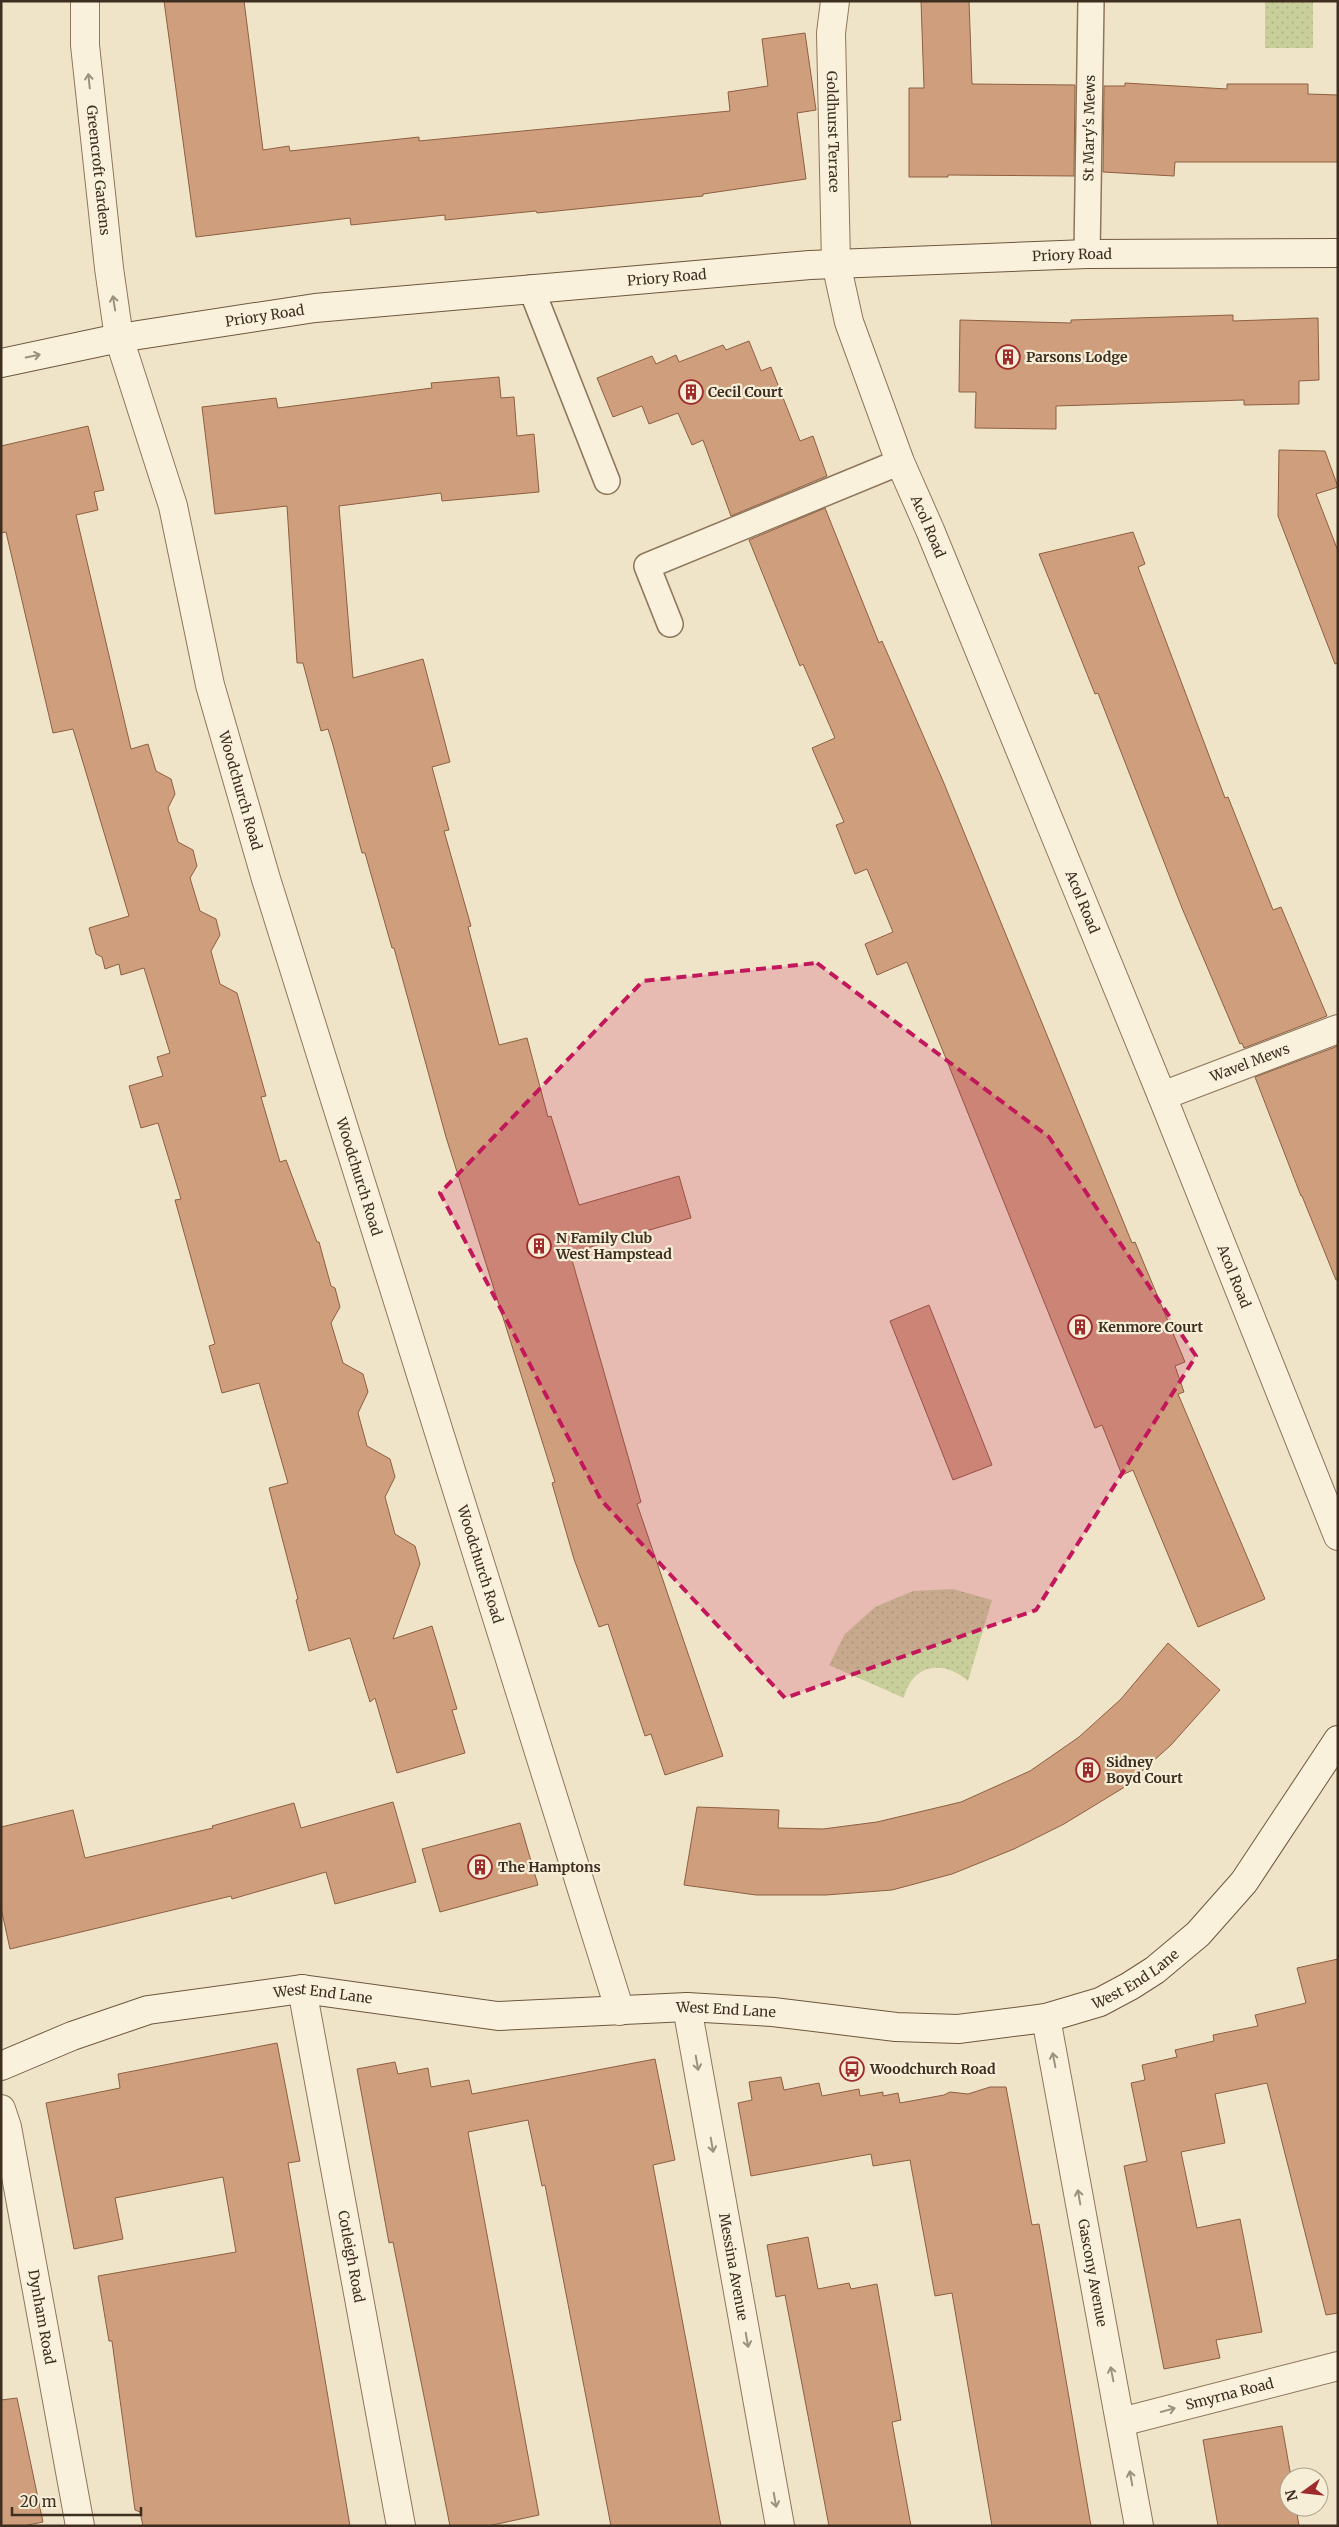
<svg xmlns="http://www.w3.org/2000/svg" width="1339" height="2527" font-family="Merriweather,serif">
<defs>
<pattern id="green-dots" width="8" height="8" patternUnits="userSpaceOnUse" patternTransform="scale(1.25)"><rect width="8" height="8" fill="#c9cf9b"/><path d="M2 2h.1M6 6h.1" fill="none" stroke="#aeb285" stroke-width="1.8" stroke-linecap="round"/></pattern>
</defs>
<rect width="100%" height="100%" fill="#f0e4c8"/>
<path fill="url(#green-dots)" d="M1265,1H1313V48H1265Z
M953,1589L992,1600L968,1681C943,1659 912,1664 904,1698L829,1665L845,1634L875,1607L913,1591Z"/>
<path fill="#cf9f7d" stroke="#8d5f41" d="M164,1H244L263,150L289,146L290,151L419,137V141L730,111L728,92L768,86L762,39L805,33L816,110L797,113L806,179L703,194V196L537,213L536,211L445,220V215L351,225L350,218L196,237Z
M921,1H969L972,84L1075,85L1074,176L948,175V177H909V88H924Z
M1125,83L1227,89V84H1308V94L1338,95V162H1175L1174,176L1103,172L1104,86H1125Z
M1233,315V321L1318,318L1319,380L1299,381V404L1244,405V400L1056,406V429L975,428L976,392H959L960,320L1071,323V320Z
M749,341L761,371L771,367L800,441L813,436L827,476L731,516L703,440L692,445L678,413L649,424L642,406L613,417L597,378L652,356L656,364L676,355L679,362L723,345L726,350Z
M499,377L501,398L514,397L517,436L534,434L539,492L442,501L441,493L339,506L353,678L423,659L450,762L432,767L449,830L444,831L471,926L468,927L499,1045L527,1038L548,1117L551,1116L579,1205L679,1176L691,1218L587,1248L589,1255L572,1260L641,1502L637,1504L723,1756L665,1775L651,1734L645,1736L608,1624L599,1627L574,1559L552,1483L555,1482L446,1137L394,948H392L365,853H362L333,745L328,729L321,731L303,663H297L287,506L215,514L202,407L276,398L278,408L432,388L431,383Z
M88,426L104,490L94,492L98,510L76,515L131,749L148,744L156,771L171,779L175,794L168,808L178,842L193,850L197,866L190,878L200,911L216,919L220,935L211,951L220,984L237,993L266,1096L261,1097L280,1162L286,1160L317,1242H319L331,1286L335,1288L340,1307L331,1323L343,1363L363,1374L368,1392L358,1413L367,1446L390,1459L395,1477L385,1497L395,1534L415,1546L420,1564L393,1639L432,1626L457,1709L452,1710L465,1753L397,1773L375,1698L370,1702L350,1638L309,1651L296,1600L298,1599L269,1488L288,1483L259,1383L222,1393L209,1346L215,1344L175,1200L181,1199L158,1123L141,1128L129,1086L163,1076L157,1057L170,1053L144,968L121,975L119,964L105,969L102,957L96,954L89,928L129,916L73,729L53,733L6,532L1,533V446Z
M1279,450L1325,451L1338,487L1316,494L1338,551V663L1335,664L1278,516Z
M825,508L879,643L882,641L943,781L1132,1243L1135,1242L1185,1362L1175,1366L1184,1392L1178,1394L1265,1599L1198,1627L1133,1470L1122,1475L1102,1425L1095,1428L907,962L877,975L865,944L893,932L867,869L855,874L836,825L844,822L812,748L835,738L803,664L800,666L749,540Z
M1133,532L1145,564L1138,567L1225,798L1228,797L1273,910L1281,907L1327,1016L1244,1048L1242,1043L1240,1044L1182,908L1098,693L1095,694L1039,554Z
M1338,1046V1280H1336L1302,1196H1301L1255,1077Z
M929,1305L992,1465L953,1480L890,1321Z
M1168,1643L1220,1690L1171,1745L1123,1788L1064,1824L1014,1849L952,1874L892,1890L826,1895H756L684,1885L697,1807L779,1810L778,1828L823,1829L877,1822L961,1802L1030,1771L1079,1737L1121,1699Z
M393,1802L416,1882L335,1904L326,1872L232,1899L231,1896L10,1949L1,1908V1827L73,1810L85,1858L213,1828L212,1826L294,1803L301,1828Z
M520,1823L538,1885L440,1912L422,1849Z
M1338,1959V2313L1326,2315L1267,2083L1215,2094L1225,2143L1181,2152L1197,2228L1240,2219L1262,2332L1216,2340L1220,2358L1164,2369L1124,2166L1147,2161L1131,2083L1145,2080L1142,2065L1177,2057L1175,2050L1214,2041L1213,2035L1258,2026L1255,2015L1306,2003L1297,1968Z
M277,2043L300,2161L288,2163L350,2526H143L140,2512L135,2510L112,2341H109L98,2276L236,2252L223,2177L115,2198L123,2239L74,2249L46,2103L120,2088L118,2074Z
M655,2059L675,2160L653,2165L721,2526H611L545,2185L542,2186L528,2120L468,2132L539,2515L488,2526H450L393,2242L389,2243L357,2069L395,2062L398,2074L428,2068L431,2087L469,2080L472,2094Z
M781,2077L784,2090L819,2083L822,2096L859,2089L860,2096L883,2092V2096L898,2093L900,2103L944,2095L950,2092L968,2094L990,2087H1006L1032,2225L1039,2224L1043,2246L1091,2526H992L952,2293L935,2296L910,2160L873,2166L871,2154L751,2176L738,2103L752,2100L749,2082Z
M808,2237L818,2289L849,2283L851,2289L877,2284L901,2420L892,2422L911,2526H829L785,2295L776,2297L767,2245Z
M17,2398L43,2522L23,2526H1V2400Z
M1282,2426L1291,2477L1289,2507H1296L1299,2526H1218L1203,2440Z"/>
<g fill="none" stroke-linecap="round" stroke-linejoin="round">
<g stroke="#8d765c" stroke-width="28">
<g id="lane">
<path id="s1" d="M1087,254L1091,1"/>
<path d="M531,288L607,481"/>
<path d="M670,624L647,566L900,462"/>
</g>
</g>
<g stroke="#8d765c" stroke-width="30">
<g id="street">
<path id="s2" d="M85,1V45L109,268L119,338L173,506L210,685L266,879L620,2011"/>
<path id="s3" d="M835,1L831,33L836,263L849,322L900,462L930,530L1162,1096L1338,1536"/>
<path id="s4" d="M1162,1096L1338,1029"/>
<path id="s5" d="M302,1989L401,2526"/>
<path id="s6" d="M687,2007L780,2526"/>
<path id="s7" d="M1046,2018L1139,2526"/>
<path id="s8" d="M1,2109L7,2127L80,2526"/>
<path id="s9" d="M1121,2422L1338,2366"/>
</g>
</g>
<g stroke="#6f573f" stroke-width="30">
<g id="secondary">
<path id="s10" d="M1,363L119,338L315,308L810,265L1087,254L1338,253"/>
<path id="s11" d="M1,2066L72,2036L148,2010L302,1989L498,2016L687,2007L773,2012L896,2027L958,2029L1046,2018L1100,2002L1130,1986L1155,1970L1198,1934L1244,1882L1338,1740"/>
</g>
</g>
<use href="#lane" stroke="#faf1dc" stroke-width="25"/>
<use href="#street" stroke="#faf1dc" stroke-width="28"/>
<use href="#secondary" stroke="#faf1dc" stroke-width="28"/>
</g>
<defs><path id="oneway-shaft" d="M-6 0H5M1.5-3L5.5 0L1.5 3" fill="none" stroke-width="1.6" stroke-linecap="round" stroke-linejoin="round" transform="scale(1.25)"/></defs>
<g stroke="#9c907e">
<use href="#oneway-shaft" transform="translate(89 81) rotate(-96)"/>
<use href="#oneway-shaft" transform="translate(114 303) rotate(-99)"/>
<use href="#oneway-shaft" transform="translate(33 356) rotate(-12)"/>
<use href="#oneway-shaft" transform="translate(1054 2060) rotate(-101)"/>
<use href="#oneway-shaft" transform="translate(697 2063) rotate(80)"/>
<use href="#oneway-shaft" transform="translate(712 2145) rotate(80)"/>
<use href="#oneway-shaft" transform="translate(1079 2197) rotate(-100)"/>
<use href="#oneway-shaft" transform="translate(747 2340) rotate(80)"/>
<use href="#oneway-shaft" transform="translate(1112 2374) rotate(-101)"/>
<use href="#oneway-shaft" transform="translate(1168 2410) rotate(-15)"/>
<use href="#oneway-shaft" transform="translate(1131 2478) rotate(-100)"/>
<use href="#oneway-shaft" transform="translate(775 2500) rotate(80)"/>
</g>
<path fill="#c2185b" fill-opacity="0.2" stroke="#c2185b" stroke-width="4" stroke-dasharray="10 6" stroke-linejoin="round" d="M817,963L1049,1137L1196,1356L1036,1610L785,1698L601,1500L440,1193L643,981Z"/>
<defs>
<g id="building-ring" transform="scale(1.25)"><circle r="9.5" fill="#f7eed8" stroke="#9e2a2b" stroke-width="1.5"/><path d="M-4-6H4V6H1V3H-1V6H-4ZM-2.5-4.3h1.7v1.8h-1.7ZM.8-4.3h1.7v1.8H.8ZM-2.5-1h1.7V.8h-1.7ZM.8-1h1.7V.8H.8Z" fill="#9e2a2b"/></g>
<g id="bus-ring" transform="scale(1.25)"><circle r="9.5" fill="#f7eed8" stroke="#9e2a2b" stroke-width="1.5"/><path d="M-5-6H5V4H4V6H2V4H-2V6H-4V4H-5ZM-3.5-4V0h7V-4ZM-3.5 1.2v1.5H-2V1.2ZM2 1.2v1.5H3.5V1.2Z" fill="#9e2a2b"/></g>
</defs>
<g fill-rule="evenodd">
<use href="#building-ring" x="1008" y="357"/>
<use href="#building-ring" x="691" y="392"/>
<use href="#building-ring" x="539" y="1246"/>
<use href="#building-ring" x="1080" y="1327"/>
<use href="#building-ring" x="1088" y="1770"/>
<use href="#building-ring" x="480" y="1867"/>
<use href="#bus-ring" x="852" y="2069"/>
</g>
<g text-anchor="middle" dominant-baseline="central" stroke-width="4.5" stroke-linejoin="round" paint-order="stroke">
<g font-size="14" fill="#3d2e20" stroke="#f7eed8">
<text stroke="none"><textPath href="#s1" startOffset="126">St Mary's Mews</textPath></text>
<text stroke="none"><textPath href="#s3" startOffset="131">Goldhurst Terrace</textPath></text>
<text stroke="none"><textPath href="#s2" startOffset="170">Greencroft Gardens</textPath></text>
<text stroke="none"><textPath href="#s10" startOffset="1078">Priory Road</textPath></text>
<text stroke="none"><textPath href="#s10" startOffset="672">Priory Road</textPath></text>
<text stroke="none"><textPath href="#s10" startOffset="268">Priory Road</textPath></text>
<text stroke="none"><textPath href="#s3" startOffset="542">Acol Road</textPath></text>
<text stroke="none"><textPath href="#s2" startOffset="808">Woodchurch Road</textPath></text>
<text stroke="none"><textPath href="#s3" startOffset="948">Acol Road</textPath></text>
<text stroke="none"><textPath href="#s4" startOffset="94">Wavel Mews</textPath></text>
<text stroke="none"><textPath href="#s2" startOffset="1212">Woodchurch Road</textPath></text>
<text stroke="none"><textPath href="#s3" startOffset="1352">Acol Road</textPath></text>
<text stroke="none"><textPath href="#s2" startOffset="1618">Woodchurch Road</textPath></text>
<text stroke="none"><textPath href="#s11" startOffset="1159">West End Lane</textPath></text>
<text stroke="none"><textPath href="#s11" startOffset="334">West End Lane</textPath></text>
<text stroke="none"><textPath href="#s11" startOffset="739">West End Lane</textPath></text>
<text stroke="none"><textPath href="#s5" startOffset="272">Cotleigh Road</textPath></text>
<text stroke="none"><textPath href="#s6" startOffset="264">Messina Avenue</textPath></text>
<text stroke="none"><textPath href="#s7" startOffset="259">Gascony Avenue</textPath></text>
<text stroke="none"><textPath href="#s8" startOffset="212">Dynham Road</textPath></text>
<text stroke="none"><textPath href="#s9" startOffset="112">Smyrna Road</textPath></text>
</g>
<g font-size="14" font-weight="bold" fill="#3d2e20" stroke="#f7eed8" text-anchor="start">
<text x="1026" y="357">Parsons Lodge</text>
<text x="708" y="392">Cecil Court</text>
<text x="556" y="1238">N Family Club<tspan x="556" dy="16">West Hampstead</tspan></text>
<text x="1098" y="1327">Kenmore Court</text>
<text x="1106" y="1762">Sidney<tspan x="1106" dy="16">Boyd Court</tspan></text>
<text x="498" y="1867">The Hamptons</text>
<text x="870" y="2069">Woodchurch Road</text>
</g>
</g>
<rect width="1339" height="2527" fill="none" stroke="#3d2e20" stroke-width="5"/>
<g transform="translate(1304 2492) rotate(255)"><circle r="24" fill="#f7eed8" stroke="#ada18e"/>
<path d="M0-4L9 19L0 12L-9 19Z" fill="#9e2a2b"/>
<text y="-8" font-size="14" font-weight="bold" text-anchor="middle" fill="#3d2e20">N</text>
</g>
<path d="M12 2507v8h129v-8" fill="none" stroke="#3d2e20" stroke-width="2.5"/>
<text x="20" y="2507" font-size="15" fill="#3d2e20" stroke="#f7eed8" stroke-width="4" paint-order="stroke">20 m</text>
</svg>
